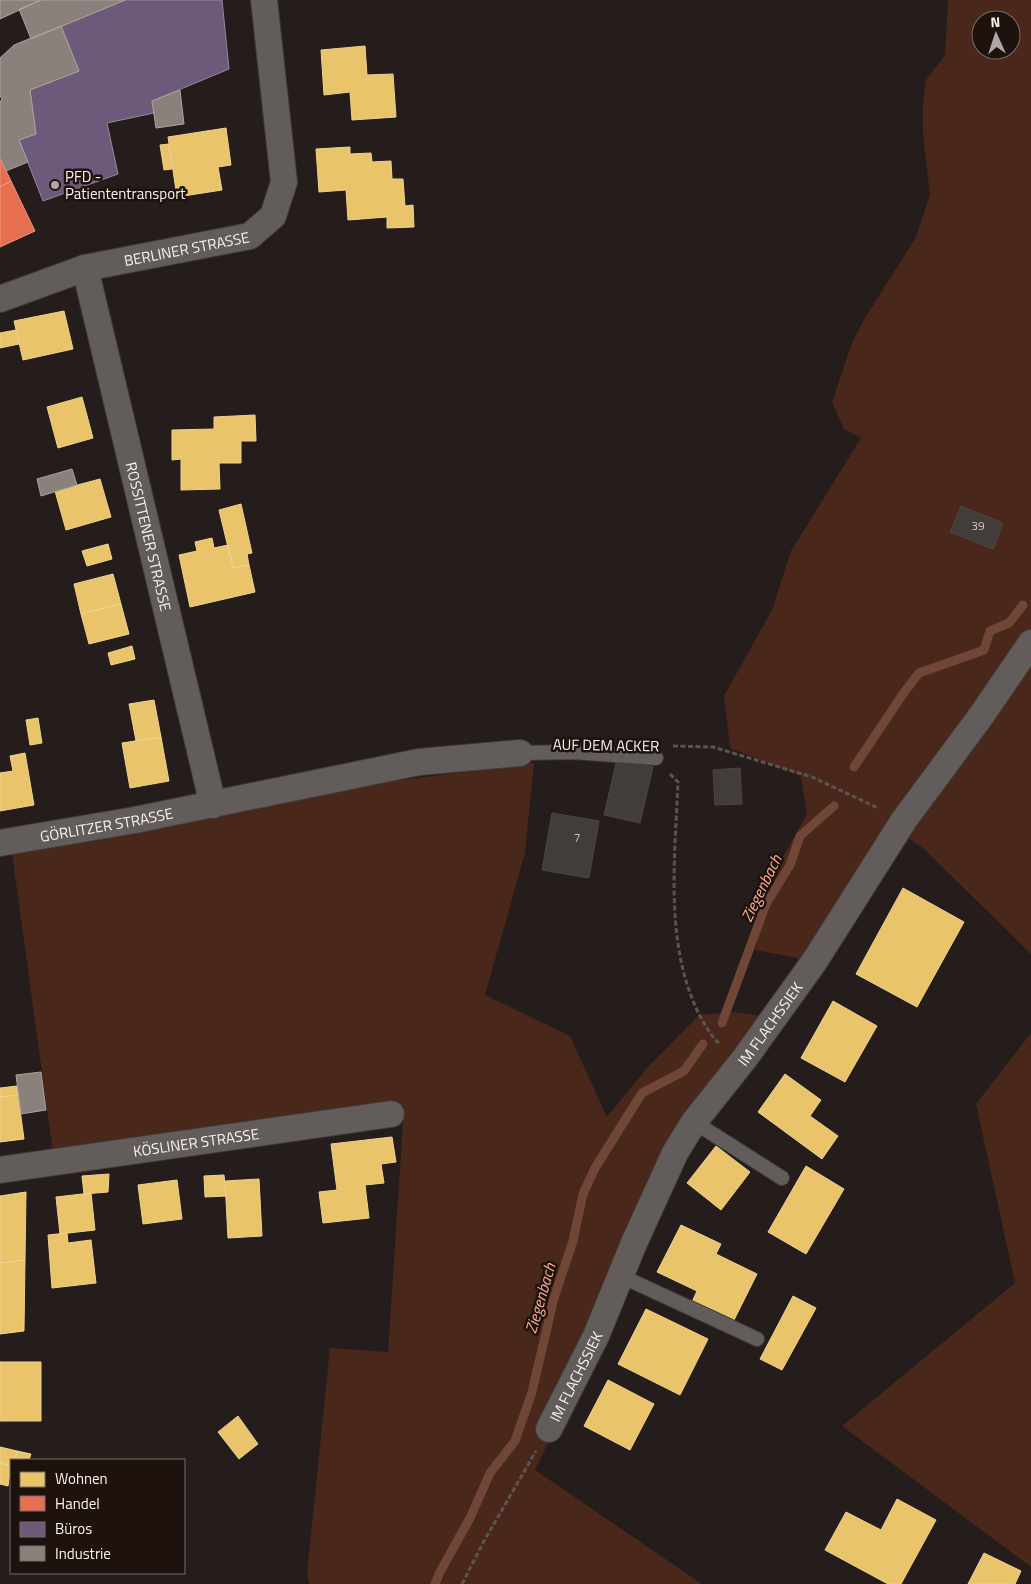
<svg xmlns="http://www.w3.org/2000/svg" width="1031" height="1584" font-family="'Titillium Web',sans-serif">
<rect width="100%" height="100%" fill="#241d1b"/>
<path fill="#49271a" fill-rule="evenodd" d="M948,0H1031V954L923,848L893,828L812,961L755,950L779,864L807,814L801,776L730,748L724,696L772,610L791,551L861,438L844,429L832,402L851,345L865,318L916,237L930,195L923,134V104L926,80L945,55ZM981,20H1011V50H981Z
M534,763L525,853L485,995L570,1036L607,1117L647,1068L699,1015L734,1012L773,1018L727,1068L535,1470L702,1584H309L307,1573L330,1348L388,1352L404,1106L53,1153L12,853L333,789Z
M1031,1033V1567L842,1426L1015,1283L976,1104Z"/>
<path fill="#e9c46a" stroke="#efd292" d="M365,46L367,75L393,74L396,117L352,120L350,92L324,95L321,50Z
M226,128L231,165L218,167L222,190L177,197L168,137Z
M169,144L172,169L164,170L160,145Z
M350,147V154L371,153L372,162L391,161L392,179H403L405,206L413,205L414,227L387,228V217L348,220L346,190L319,192L316,149Z
M64,311L73,349L23,360L14,321Z
M16,330L19,344L0,348V333Z
M82,397L93,438L58,448L47,407Z
M255,415L256,441H241V463H219L220,489L181,490V459L172,460V430L214,429V417Z
M100,479L111,517L66,530L55,491Z
M241,504L252,553L247,554L249,565L233,568L219,510Z
M212,538L214,548L228,545L233,568L249,565L255,592L190,607L179,555L197,551L195,542Z
M108,544L112,559L87,566L82,551Z
M113,574L121,604L81,614L74,584Z
M121,604L129,634L89,644L81,614Z
M132,646L135,659L111,665L108,653Z
M154,700L161,737L136,741L129,704Z
M38,718L42,743L30,745L26,720Z
M161,737L169,781L130,788L122,743Z
M25,753L34,805L0,811V773L13,771L10,756Z
M903,888L964,922L917,1007L856,974Z
M833,1001L877,1026L845,1082L801,1058Z
M785,1074L821,1100L810,1116L838,1136L822,1159L758,1112Z
M17,1086L18,1095L0,1097V1088Z
M18,1095L24,1139L0,1142V1097Z
M392,1137L396,1162L381,1164L384,1183L365,1185L369,1218L323,1223L319,1192L337,1190L331,1144Z
M716,1146L750,1172L721,1210L687,1183Z
M806,1166L844,1189L806,1254L768,1232Z
M109,1174L108,1192L84,1194L82,1176Z
M224,1175L226,1196L205,1197L204,1176Z
M259,1179L262,1236L228,1238L225,1181Z
M177,1180L182,1219L143,1224L138,1185Z
M26,1192L25,1260L0,1263V1196Z
M91,1193L95,1230L60,1234L56,1197Z
M681,1225L721,1244L716,1254L757,1274L733,1322L692,1302L697,1291L657,1272Z
M67,1233L68,1243L91,1240L96,1283L52,1288L48,1235Z
M25,1260L24,1331L0,1334V1263Z
M793,1296L816,1308L782,1370L760,1359Z
M646,1309L708,1339L680,1395L618,1364Z
M0,1362H41V1421H0Z
M608,1380L654,1404L630,1450L584,1426Z
M238,1416L258,1444L239,1459L218,1432Z
M0,1447L17,1451L15,1460H11V1466L0,1463Z
M17,1451L31,1454L29,1460H15Z
M0,1463L11,1466L8,1486L0,1484Z
M897,1499L936,1520L901,1584H888L825,1550L846,1512L881,1530Z
M984,1553L1021,1571L1015,1584H968Z"/>
<path fill="#e76f51" stroke="#ed9680" d="M0,158L11,181L0,187Z
M11,181L35,231L0,247V187Z"/>
<path fill="#6d597a" stroke="#98879d" d="M125,0H222L229,69L152,101L154,113L107,123L118,174L43,201L19,140L36,134L30,90L79,71L61,26Z"/>
<path fill="#8a817c" stroke="#aca39e" d="M0,0H41L0,19Z
M41,0H125L31,39L19,9Z
M61,26L79,71L30,90L36,134L19,140L28,162L6,171L0,158V102L2,99L0,96V58L14,45Z
M180,90L184,124L156,128L152,101Z
M72,469L77,485L41,496L37,479Z
M41,1072L46,1110L21,1114L16,1075Z"/>
<g fill="none" stroke-linecap="round" stroke-linejoin="round">
<path stroke="#704737" stroke-width="9" d="M854,767L903,694L919,673L984,650L990,631L1009,623L1023,605
M722,1023L766,904L790,865L800,836L834,806
M435,1584L440,1572L470,1518L490,1473L515,1441L532,1392L554,1298L573,1241L583,1194L595,1168L642,1093L684,1071L703,1044"/>
</g>
<path fill="#423c3a" stroke="#4d4644" d="M961,506L1003,523L993,549L950,532Z
M617,759L653,767L640,823L604,815Z
M740,768L742,804L715,805L713,770Z
M552,813L599,821L589,878L542,870Z"/>
<g fill="none" stroke-linecap="round" stroke-linejoin="round">
<g stroke="#403a38" stroke-width="16">
<path id="service" d="M520,753L574,752L656,758
M694,1122L782,1178
M621,1276L757,1339"/>
</g>
<g stroke="#403a38" stroke-width="28">
<g id="minor">
<path id="s1" d="M85,268L213,805"/>
<path id="s2" d="M0,299L85,268L250,236L273,216L284,182L264,0"/>
<path id="s3" d="M0,843L135,820L419,762L520,753"/>
<path id="s4" d="M0,1170L391,1114"/>
<path id="s5" d="M549,1429L596,1336L634,1243L675,1153L694,1122L745,1058L814,962L904,820L981,716L1031,643"/>
</g>
</g>
<path stroke="#5a5452" stroke-width="3" stroke-dasharray="5 2.5" stroke-linecap="butt" d="M673,746L713,747L812,777L878,808
M670,774L678,782C675,858 664,946 700,1016C706,1026 711,1037 720,1044
M462,1584L484,1541L536,1451"/>
<use href="#service" stroke="#625d5b" stroke-width="14"/>
<use href="#minor" stroke="#625d5b" stroke-width="26"/>
</g>
<circle fill="#b0a7a5" stroke="#1e120e" stroke-width="2" cx="55" cy="185" r="5"/>
<g text-anchor="middle" dominant-baseline="central" stroke-width="5" stroke-linejoin="round" paint-order="stroke">
<g font-size="12" fill="#cec4c2">
<text x="978" y="525">39</text>
<text x="577" y="837">7</text>
</g>
<g font-size="15" fill="#fcf2ef" stroke="#1e120e" text-anchor="start">
<text x="65" y="176">PFD -<tspan x="65" dy="17">Patiententransport</tspan></text>
</g>
<g font-size="15" fill="#fcf2ef" stroke="#1e120e">
<text stroke="none"><textPath href="#s2" startOffset="194">BERLINER STRASSE</textPath></text>
<text stroke="none"><textPath href="#s1" startOffset="276">ROSSITTENER STRASSE</textPath></text>
<text transform="translate(606 745) rotate(1)">AUF DEM ACKER</text>
<text stroke="none"><textPath href="#s3" startOffset="108">GÖRLITZER STRASSE</textPath></text>
<text stroke="none"><textPath href="#s5" startOffset="464">IM FLACHSSIEK</textPath></text>
<text stroke="none"><textPath href="#s4" startOffset="198">KÖSLINER STRASSE</textPath></text>
<text stroke="none"><textPath href="#s5" startOffset="59">IM FLACHSSIEK</textPath></text>
</g>
<g font-size="16" font-style="italic" fill="#faae93" stroke="#1e120e">
<text transform="translate(761 888) rotate(-64)">Ziegenbach</text>
<text transform="translate(540 1298) rotate(-74)">Ziegenbach</text>
</g>
</g>
<rect x="10" y="1459" width="175" height="115" fill="#1e120e" stroke="#776c68"/>
<rect x="20" y="1472" width="25" height="15" fill="#e9c46a" stroke="#776c68"/>
<text x="55" y="1484" font-size="15" fill="#fcf2ef">Wohnen</text>
<rect x="20" y="1496" width="25" height="15" fill="#e76f51" stroke="#776c68"/>
<text x="55" y="1509" font-size="15" fill="#fcf2ef">Handel</text>
<rect x="20" y="1522" width="25" height="15" fill="#6d597a" stroke="#776c68"/>
<text x="55" y="1534" font-size="15" fill="#fcf2ef">Büros</text>
<rect x="20" y="1546" width="25" height="15" fill="#8a817c" stroke="#776c68"/>
<text x="55" y="1559" font-size="15" fill="#fcf2ef">Industrie</text>
<g transform="translate(996 35) rotate(357)"><circle r="24" fill="#1e120e" stroke="#776c68"/>
<path d="M0-4L9 19L0 12L-9 19Z" fill="#b0a7a5"/>
<text y="-8" font-size="14" font-weight="bold" text-anchor="middle" fill="#fcf2ef">N</text>
</g>
</svg>
